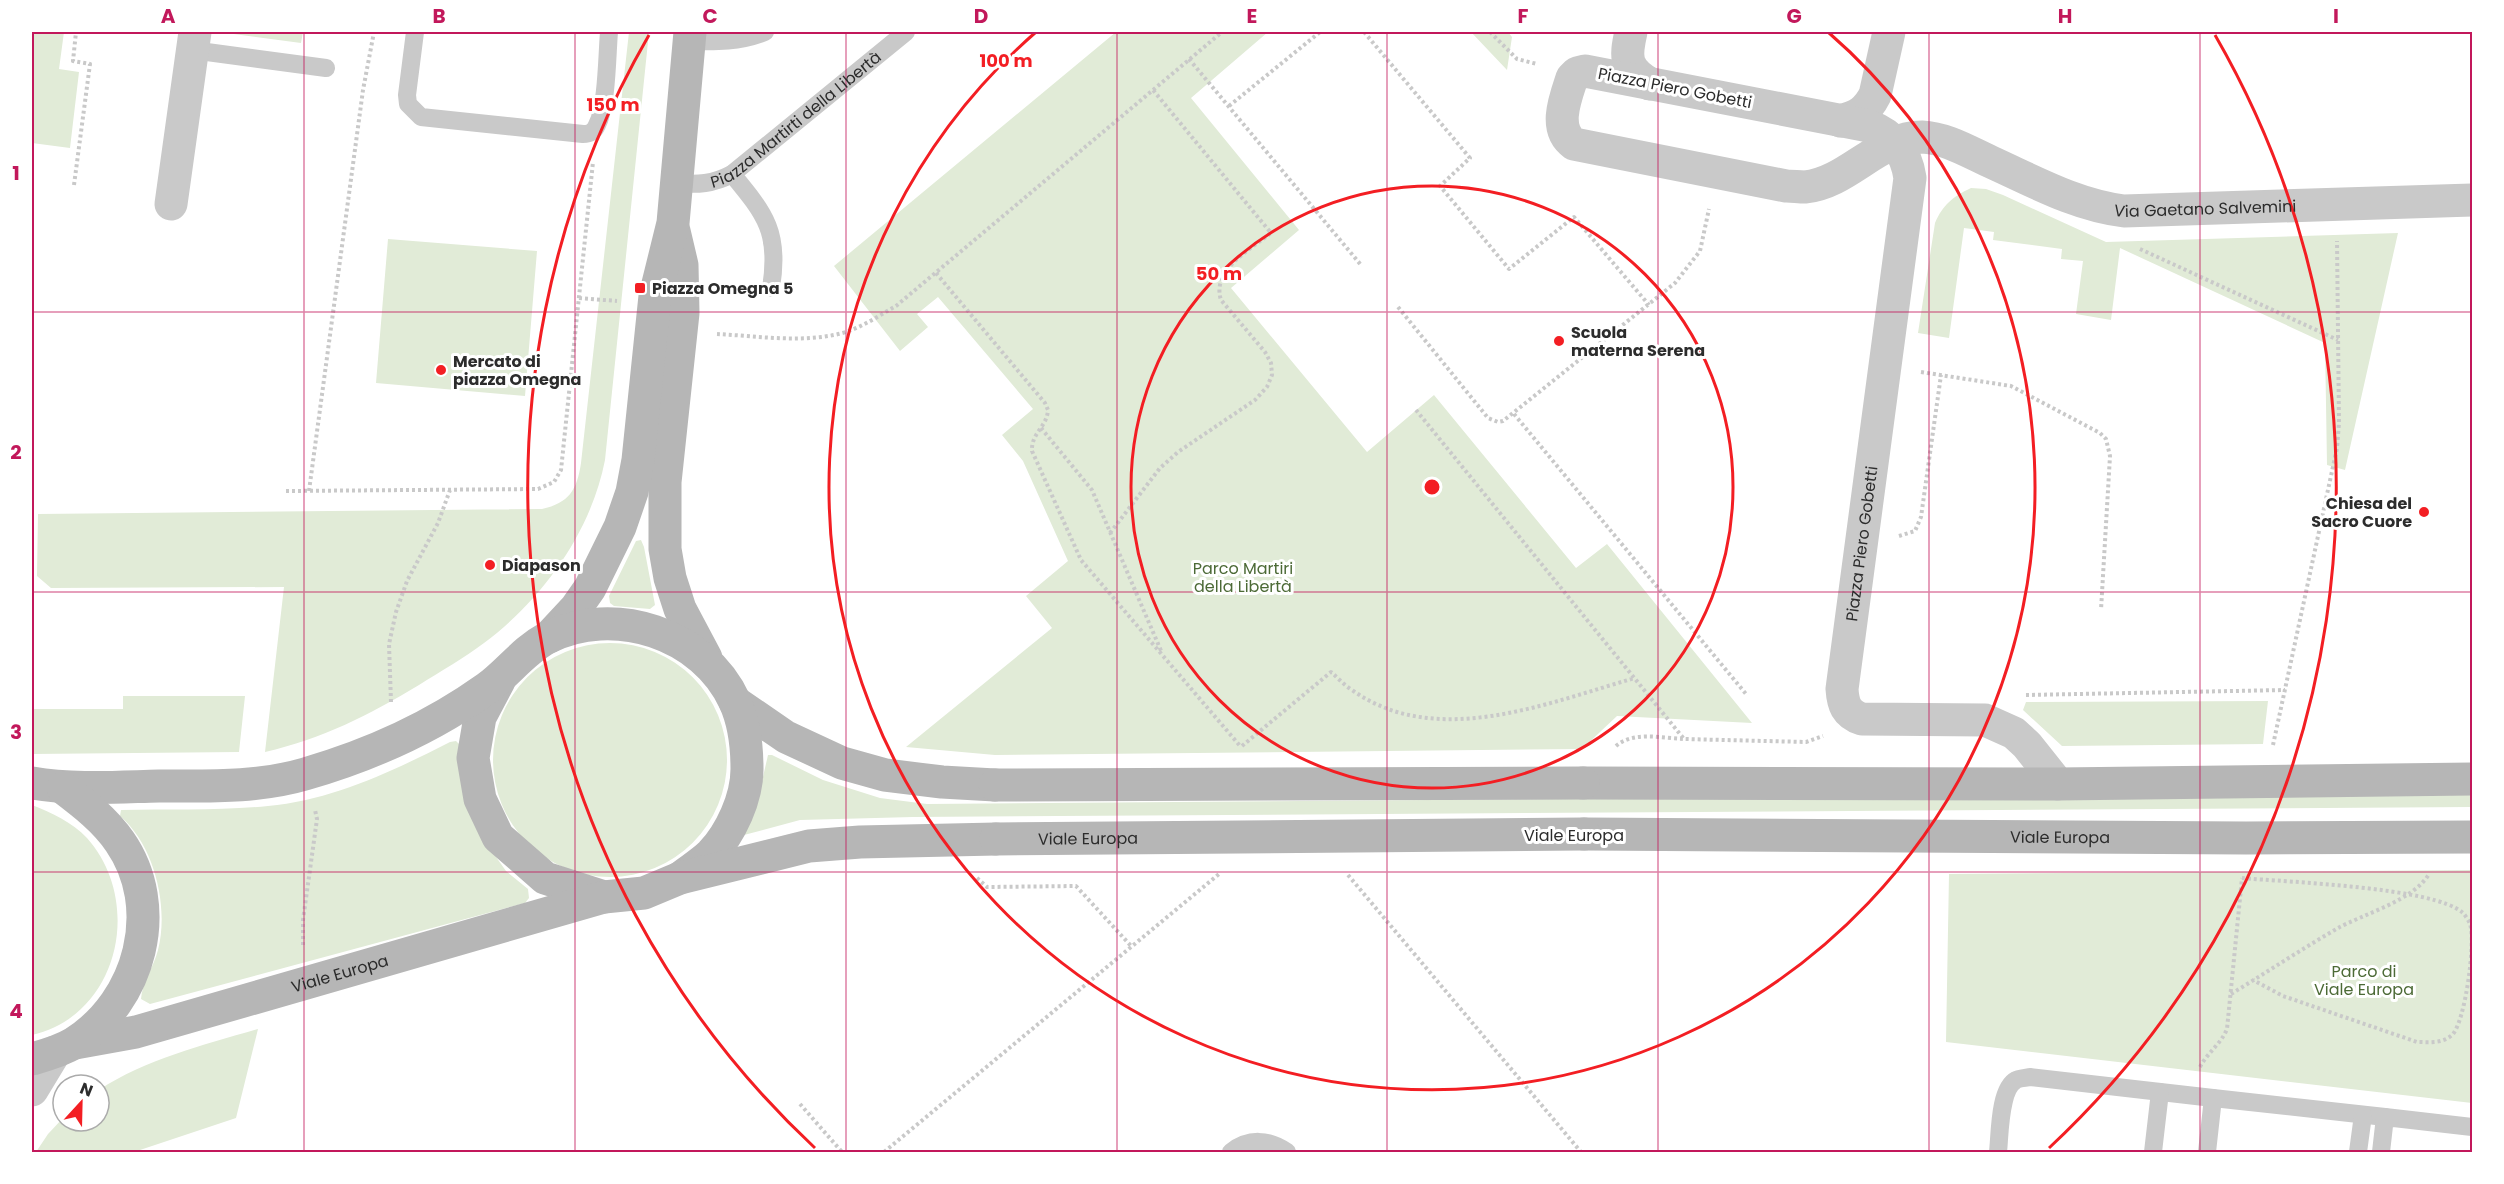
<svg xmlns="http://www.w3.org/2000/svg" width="2504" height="1184" font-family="Poppins,sans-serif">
<rect width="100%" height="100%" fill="#fff"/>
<path fill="#e1ebd7" d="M32,32H64L59,69L79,72L70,148L32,143Z
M219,32H303L301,43Z
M629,32H649L605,460C591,532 543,599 484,643C464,658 441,671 419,685C369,715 322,739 265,752L284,587L51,588L37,576L38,514L542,509C569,503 577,490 581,463Z
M1116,32H1268L1191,98L1299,230L1231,288L1367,452L1434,395L1576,568L1607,544L1752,723L1617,716L1582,749L995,755L906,747L1052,628L1026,596L1068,561L1023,461L1002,435L1033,409L938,297L917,314L928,327L900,351L834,266Z
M1471,32H1508L1512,37L1507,70Z
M1971,188L1986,189L2003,195L2106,242L2398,233L2345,470L2327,465L2325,343L2120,248L2111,320L2076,314L2083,261L2061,259L2062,249L1993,240L1994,232L1964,228L1949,338L1918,333L1935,223C1943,205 1952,197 1971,188Z
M388,239L537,251L525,396L376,383Z
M641,540L644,547L655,605L650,609L614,606L610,603L609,596L636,541Z
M493 760a117 117 0 1 1 234 0a117 117 0 1 1-234 0Z
M123,696H245L239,752L32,754V709H123Z
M2268,701L2263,744L2062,746L2023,710L2026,702Z
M456,741L460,745L484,840L506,871L528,889L529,898L525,903L150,1004L141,999C142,983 154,966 158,950C169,907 155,846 120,816L121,810C170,809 220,811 268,806C333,800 393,771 450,742Z
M768,755H772L823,780L880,798L927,804L2472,792V807L913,817L800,820L744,835L757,803Z
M32,805C52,813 72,822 87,838C144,902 119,1015 32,1035Z
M2472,870V1103L1946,1042L1949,874Z
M258,1029L236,1118L134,1152H36L48,1134L63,1118V1121H99V1090C146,1059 204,1045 258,1029Z"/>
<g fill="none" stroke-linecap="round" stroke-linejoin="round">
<path stroke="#c9c9c9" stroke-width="4" stroke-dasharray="3 3" stroke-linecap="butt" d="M1364,32L1470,158L1440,186L1509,269L1574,217L1649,305
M1490,32L1517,59L1537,64
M1189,59L1361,265
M1229,106L1320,32
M74,185L90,64L73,61L76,32
M2140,249L2338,340
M936,273L1045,403L1048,410C1047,427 1031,433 1032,451L1081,560L1241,747
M579,298L617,301
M1398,307L1488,418L1498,422L1503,421L1675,283L1700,251L1709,209
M717,334C758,336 806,344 846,332C864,326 880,315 896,306L1222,32
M1921,372L2011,386L2100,433L2106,439L2110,456L2101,610
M1416,410L1684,739L1806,742L1823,736
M1514,414L1746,694
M1041,428L1092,490L1162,653
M286,491L538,489L554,482L561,470L593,162
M309,491L363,90L374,32
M1110,533L1160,468L1178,452L1255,400L1267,387L1272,375L1271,363L1265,352L1221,300C1211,270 1251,249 1271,233L1153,90
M1899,536L1915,531L1921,517L1941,375
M2026,695L2285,690
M391,702L389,644L396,612L407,581L438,523L450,490
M2273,745L2337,448L2339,423L2337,241
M1242,746L1331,672C1338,678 1344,685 1352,690C1436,750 1547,703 1635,678
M1616,746C1633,731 1662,738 1684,739
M1348,875L1581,1152
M977,878L987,887L1076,886L1132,947
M2242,878C2285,882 2435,887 2463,913C2465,915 2469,921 2470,924C2476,942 2465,1023 2452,1035C2442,1044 2429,1042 2417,1042L2283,996L2253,980
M303,945V920L317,819L315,810
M2231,994C2267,972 2302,949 2338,928C2364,914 2414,900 2429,874
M2200,1067C2207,1053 2221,1044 2227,1029L2242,878
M800,1104L842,1152
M884,1152L1219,874"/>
<g stroke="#c9c9c9" stroke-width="18">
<path d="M415,32L407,95L408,104L421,117L583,134C590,134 594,132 597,125C607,106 607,55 609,32"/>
<path d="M689,41C716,42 740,42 765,32"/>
<path d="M192,50L326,68"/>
<path d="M732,174C766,215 780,233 771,288"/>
<path id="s1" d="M676,183C698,185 713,184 732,174L906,32"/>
<path d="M1231,1152C1249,1138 1268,1139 1287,1152"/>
<path d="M1998,1152C2000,1136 1999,1089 2016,1080C2019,1078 2026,1078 2030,1077L2213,1098"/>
<path d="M2153,1152L2160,1092"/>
<path d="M2207,1152L2213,1098L2385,1117"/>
<path d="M2358,1152L2363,1115"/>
<path d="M2381,1152L2385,1117L2472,1127"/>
</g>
<g stroke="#c9c9c9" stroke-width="33">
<path d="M1631,32C1625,58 1625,69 1650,84"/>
<path d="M1840,121C1858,116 1867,111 1875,95L1889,32"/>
<path d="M171,204L195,32"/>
<path id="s2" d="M2058,784L2027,745L2014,733L1985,720L1862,719C1846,714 1843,704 1842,689L1910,178C1906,151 1893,135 1869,126L1585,71L1577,73L1572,78C1565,99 1553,129 1574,144L1786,186C1792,186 1799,187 1805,187C1848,183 1878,137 1922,137C1946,138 1969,152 1991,162C2035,182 2076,205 2124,211L2472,200"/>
<path d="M32,1090L55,1052"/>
</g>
<g stroke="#b6b6b6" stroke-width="33">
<path d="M674,231L682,265L683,313L665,482V549L670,578L680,609L706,658"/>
<path d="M549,637L576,608L590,588L620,527L632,492L638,460L655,296L673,223L690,32"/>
<path d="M499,681L480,717L473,758L480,799L498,837L545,878L604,897"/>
<path d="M735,702L786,737L842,763L885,775L942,782L995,785"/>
<path d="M32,783C74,790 116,787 159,786C208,786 258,788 305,774C371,755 431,728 487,688C508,673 523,651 547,638C613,604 704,633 735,702C745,724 747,746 747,769C747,798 731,833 711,854C702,863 690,870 680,878"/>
<path d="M1583,783L2058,784L2472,779"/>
<path id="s3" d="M1584,834L2246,838L2472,837"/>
<path id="s4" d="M75,1043L136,1032L604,897L644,893L680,878L809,846L860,842L996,839"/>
<path d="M32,1059C46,1055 61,1051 74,1043C141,1001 165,907 120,842C105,820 84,804 63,788"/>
</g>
<g stroke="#b6b6b6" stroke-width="33">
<path d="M995,785L1583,783"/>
<path id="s5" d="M996,839L1584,834"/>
</g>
</g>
<path fill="none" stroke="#c2185b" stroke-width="1.5" stroke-opacity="0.55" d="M304,32V1152M575,32V1152M846,32V1152M1117,32V1152M1387,32V1152M1658,32V1152M1929,32V1152M2200,32V1152M32,312H2472M32,592H2472M32,872H2472"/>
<g fill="none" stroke="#f31e23" stroke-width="3">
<circle cx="1432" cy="487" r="301"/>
<path d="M1828 32A603 603 0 1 1 1036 32"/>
<path d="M815 1148A904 904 0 0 1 649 35M2215 35A904 904 0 0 1 2049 1148"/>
</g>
<g fill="#f31e23" stroke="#fff" stroke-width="2">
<rect x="634" y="282" width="12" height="12" rx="3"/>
<circle cx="1559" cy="341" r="6"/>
<circle cx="441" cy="370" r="6"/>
<circle cx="2424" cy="512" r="6"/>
<circle cx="490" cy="565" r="6"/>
</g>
<g text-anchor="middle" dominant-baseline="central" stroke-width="6" stroke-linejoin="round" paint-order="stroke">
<g font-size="16" fill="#2c2c2c" stroke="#fff">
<text transform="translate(1675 88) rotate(11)">Piazza Piero Gobetti</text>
<text stroke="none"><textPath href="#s1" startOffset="141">Piazza Martirti della Libertà</textPath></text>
<text stroke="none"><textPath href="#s2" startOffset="1884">Via Gaetano Salvemini</textPath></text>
<text stroke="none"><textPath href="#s2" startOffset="408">Piazza Piero Gobetti</textPath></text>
<text x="1574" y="835">Viale Europa</text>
<text stroke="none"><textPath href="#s3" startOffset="476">Viale Europa</textPath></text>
<text stroke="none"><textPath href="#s5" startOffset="92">Viale Europa</textPath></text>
<text stroke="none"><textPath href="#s4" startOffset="274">Viale Europa</textPath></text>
</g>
<g font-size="16" font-weight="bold" fill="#2c2c2c" stroke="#fff" text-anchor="start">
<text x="652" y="288">Piazza Omegna 5</text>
<text x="1571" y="332">Scuola<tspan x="1571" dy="18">materna Serena</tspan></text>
<text x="453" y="361">Mercato di<tspan x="453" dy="18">piazza Omegna</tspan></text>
<text x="2412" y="503" text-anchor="end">Chiesa del<tspan x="2412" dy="18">Sacro Cuore</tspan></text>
<text x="502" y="565">Diapason</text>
</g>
<g font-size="16" fill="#4c6a36" stroke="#fff">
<text x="1243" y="568">Parco Martiri<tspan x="1243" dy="18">della Libertà</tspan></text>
<text x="2364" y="971">Parco di<tspan x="2364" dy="18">Viale Europa</tspan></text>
</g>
</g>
<circle cx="1432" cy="487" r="9" fill="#f31e23" stroke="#fff" stroke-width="3"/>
<g font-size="18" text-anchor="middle" font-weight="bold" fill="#f31e23" stroke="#fff" stroke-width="6" stroke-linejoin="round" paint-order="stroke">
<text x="1006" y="67">100 m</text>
<text x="613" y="111">150 m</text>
<text x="1219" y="280">50 m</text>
</g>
<rect width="2504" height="1184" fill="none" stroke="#ffffff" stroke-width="66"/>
<g transform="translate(81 1103) rotate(22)"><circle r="28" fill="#ffffff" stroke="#ababab" stroke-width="1.5"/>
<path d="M0-4.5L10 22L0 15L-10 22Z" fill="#f31e23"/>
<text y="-9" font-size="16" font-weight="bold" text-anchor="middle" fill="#2c2c2c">N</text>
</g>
<rect x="33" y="33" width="2438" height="1118" fill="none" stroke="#c2185b" stroke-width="2"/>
<g font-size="20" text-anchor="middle" font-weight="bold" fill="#c2185b">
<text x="168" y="23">A</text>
<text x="439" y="23">B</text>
<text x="710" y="23">C</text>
<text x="981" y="23">D</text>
<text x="1252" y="23">E</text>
<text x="1523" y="23">F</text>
<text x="1794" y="23">G</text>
<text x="2065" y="23">H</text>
<text x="2336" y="23">I</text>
<text x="16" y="180">1</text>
<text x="16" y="459">2</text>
<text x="16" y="739">3</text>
<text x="16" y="1018">4</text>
</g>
</svg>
